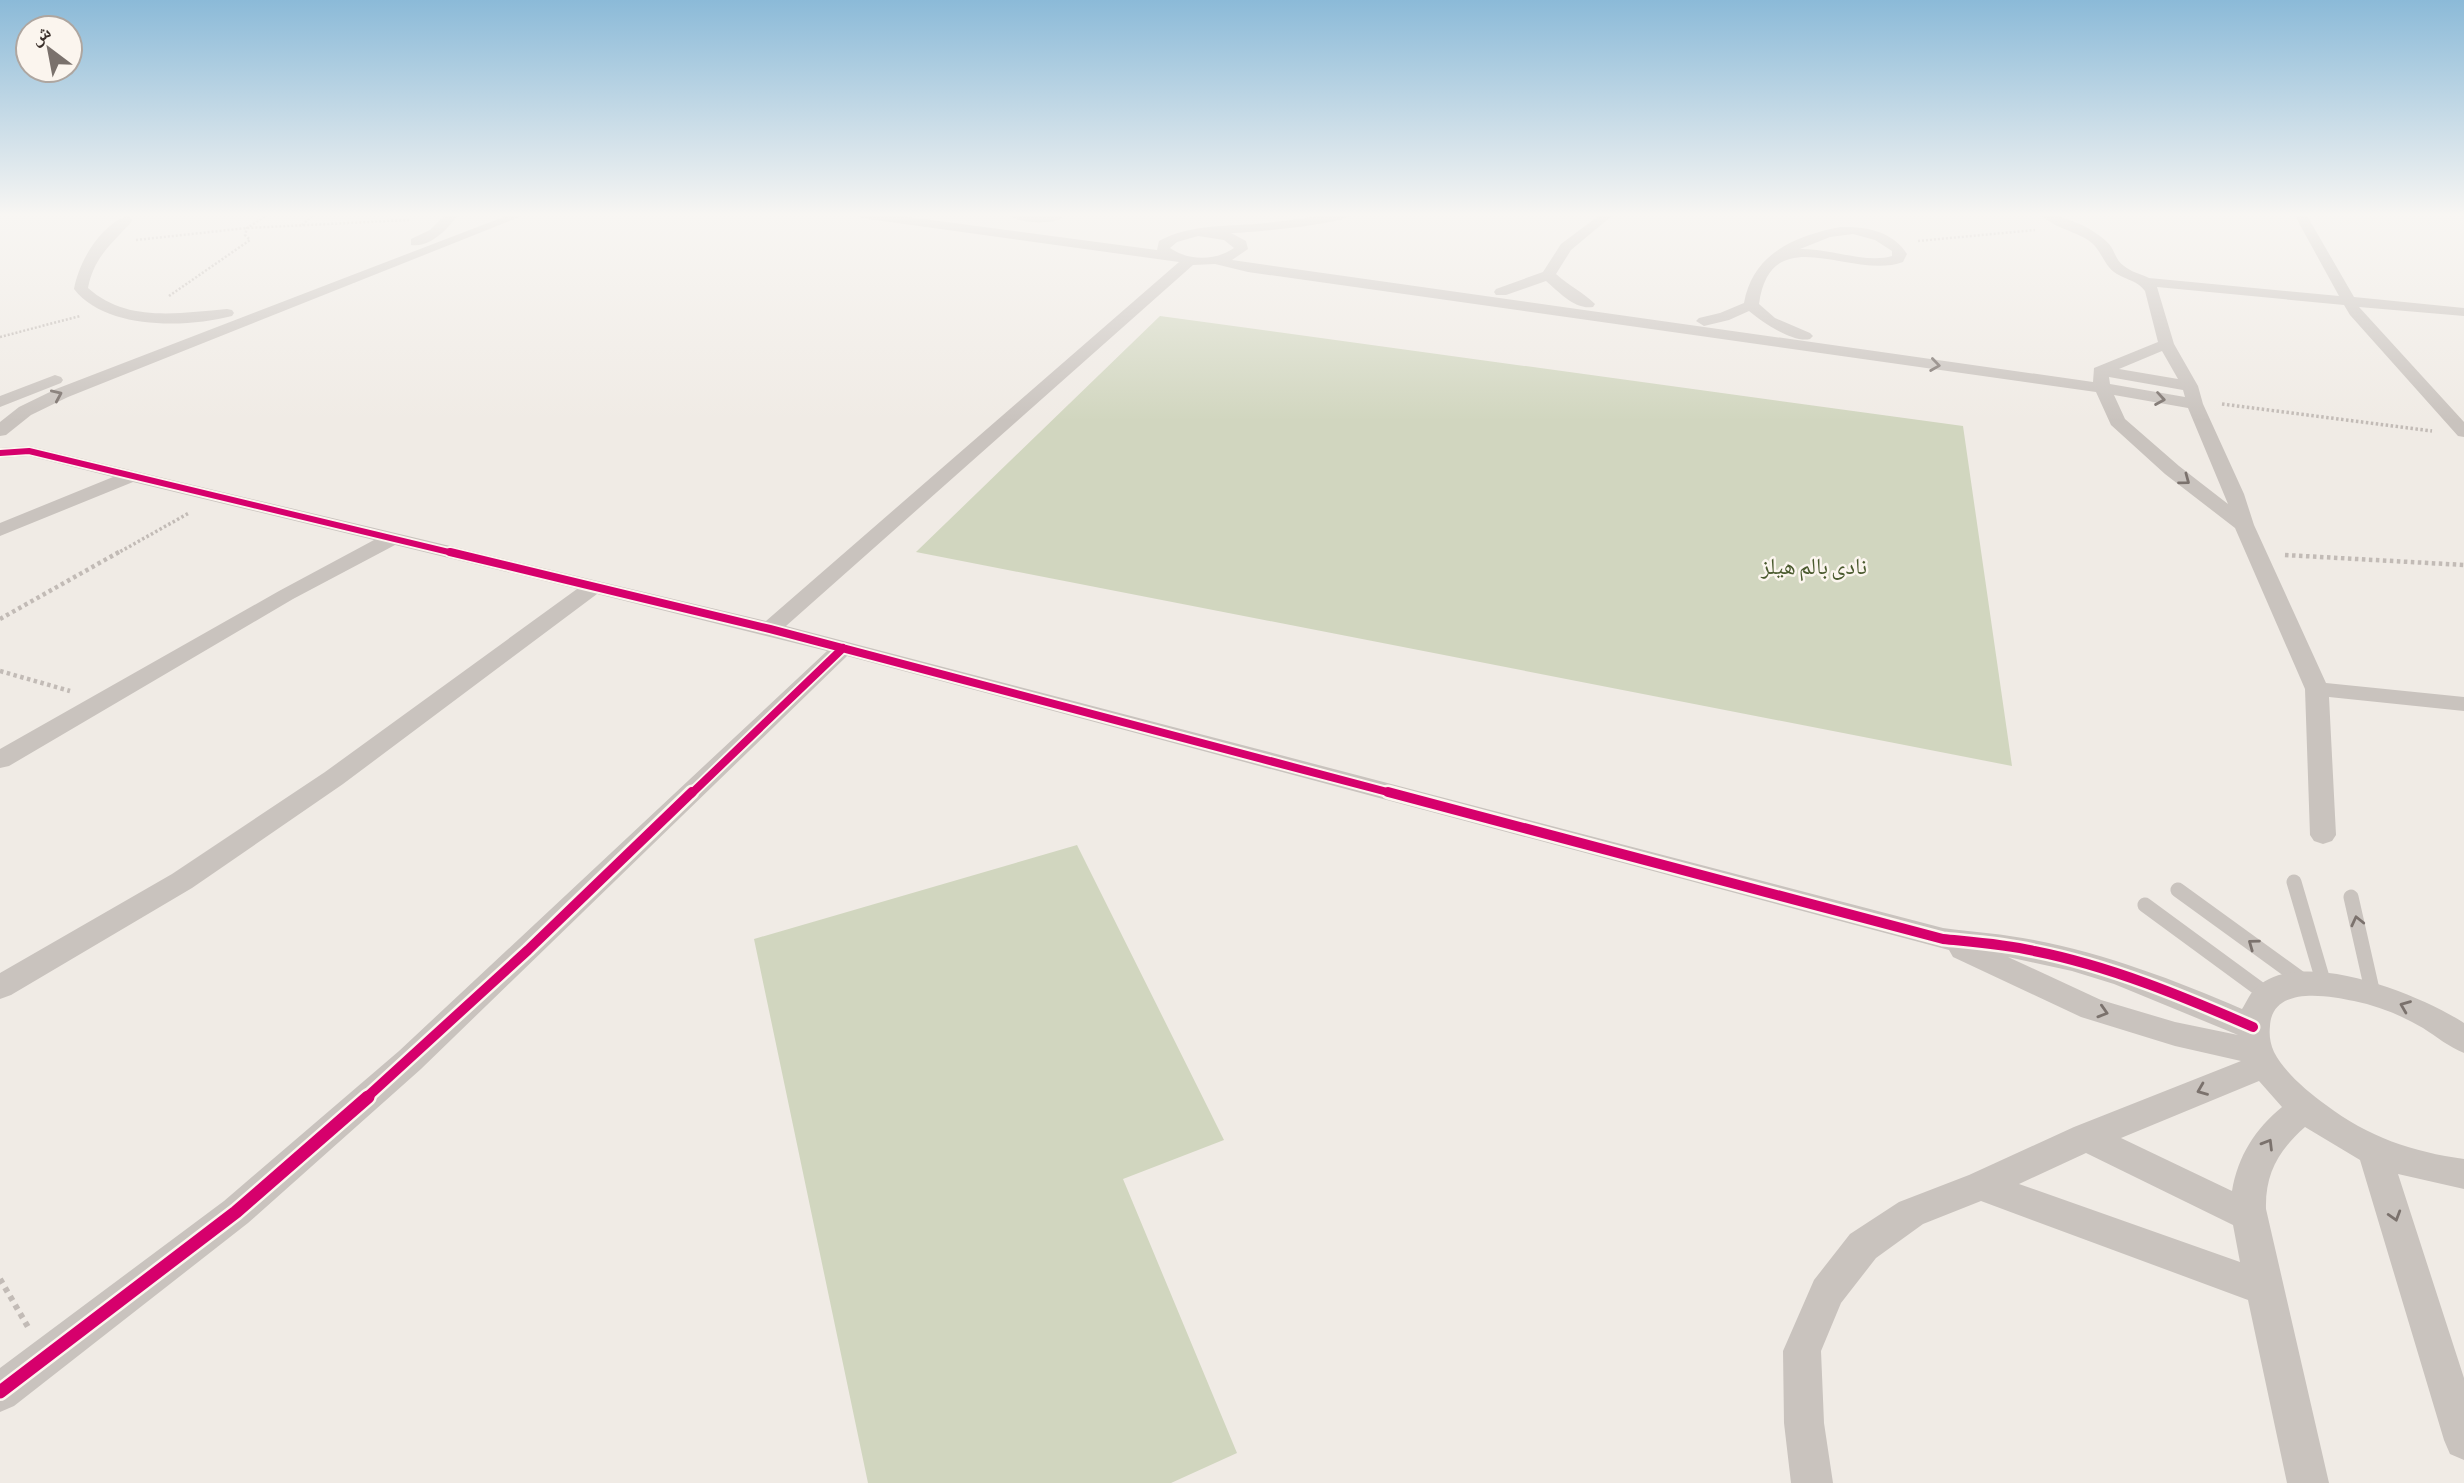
<svg xmlns="http://www.w3.org/2000/svg" width="2464" height="1483" font-family="'Asap Condensed','Noto Naskh Arabic',sans-serif">
<rect width="100%" height="100%" fill="#f0ebe5"/>
<path fill="#d1d6bf" d="M1160,316L1963,426L2012,766L916,552Z
M1077,845L1224,1140L1123,1179L1237,1453L1171,1483H868L754,939Z"/>
<g fill="none" stroke-linecap="round" stroke-linejoin="round">
<path stroke="#c2bbb6" stroke-width="2.5" stroke-dasharray="2 2" stroke-linecap="butt" d="M302,225L314,214
M136,240L247,228L409,220
M1918,241L2035,230
M169,296L250,240L245,235L247,228L269,214
M0,337L80,316"/>
<path stroke="#c2bbb6" stroke-width="3.5" stroke-dasharray="2.5 2.5" stroke-linecap="butt" d="M2222,404L2432,431
M116,554L189,513"/>
<path stroke="#c2bbb6" stroke-width="4.5" stroke-dasharray="3.5 3.5" stroke-linecap="butt" d="M2285,555L2464,565
M0,619L119,552
M0,671L70,691"/>
<path stroke="#c2bbb6" stroke-width="6" stroke-dasharray="5 5" stroke-linecap="butt" d="M0,1279L28,1327"/>
<path stroke="#c9c3be" stroke-width="15" d="M2294,882L2324,984
M2178,890L2305,982
M2351,897L2373,994
M2145,905L2269,996"/>
<path fill="#c9c3be" fill-rule="evenodd" d="M446,214H459C448,228 431,248 411,245V239L430,230Z
M511,214H527L68,397L31,415L6,435L0,436V422L19,407L56,389Z
M855,214H886L1157,250L1159,241C1191,223 1231,227 1266,223C1295,220 1324,214 1353,214C1342,225 1253,232 1231,233L1246,241L1248,249L1232,260L2093,382L2094,368L2158,342L2145,291C2138,281 2127,280 2117,274C2103,266 2102,249 2088,240C2074,231 2050,226 2040,214C2062,214 2093,227 2109,244C2115,251 2116,261 2124,266C2131,272 2141,274 2149,278L2339,296L2294,214H2306L2354,297L2464,308V316L2359,307L2464,422V437L2458,436L2350,315L2344,305L2157,287L2174,344L2198,386L2203,404L2244,494L2254,525L2326,683L2464,697V711L2329,697L2336,835L2332,841L2323,844L2314,841L2310,835L2305,689L2235,528L2165,474L2111,425L2096,392L1248,272L1215,264L1193,265L786,626L1943,928C1973,932 2004,934 2034,940C2106,954 2175,980 2242,1009C2246,1003 2249,995 2254,990C2297,944 2421,995 2464,1023V1053C2449,1047 2437,1037 2423,1028C2401,1015 2378,1006 2354,1001C2326,995 2272,986 2270,1026C2269,1035 2270,1043 2274,1052C2285,1073 2307,1091 2326,1105C2368,1137 2413,1152 2464,1159V1189L2398,1174L2464,1378V1460L2450,1454L2444,1440L2360,1160L2305,1127C2279,1150 2265,1173 2266,1209L2329,1483H2287L2248,1300L1981,1201L1923,1224L1876,1258L1841,1303L1821,1351L1824,1423L1833,1483H1791L1784,1423L1783,1351L1814,1280L1850,1234L1899,1202L1969,1175L2074,1127L2241,1061L2175,1046L2081,1017L1953,957L1949,950L847,656L421,1069L248,1223L14,1406L0,1412V1368L224,1201L399,1051L827,651L597,594L343,784L192,888L11,995L0,999V973L172,874L325,772L577,589L395,545L293,599L9,766L0,768V749L279,591L374,540L133,482L0,536V523L113,477L29,456L0,458V448L29,446L766,621L1179,262L861,218ZM1198,236L1224,240L1234,248C1216,261 1188,261 1170,248L1177,242ZM2162,351L2178,379L2119,369ZM2109,377L2183,390L2185,397L2110,384ZM2114,395L2188,408L2228,504L2179,466L2125,419ZM2008,957L2072,971L2114,984L2238,1035L2175,1022L2101,1000ZM2259,1081L2282,1107C2255,1129 2238,1156 2232,1191L2121,1138ZM2086,1153L2233,1225L2240,1262L2019,1184Z
M1006,214H1058L1063,217C1051,226 1017,223 1006,214Z
M1601,214H1614L1571,250L1556,274C1568,285 1584,293 1595,304L1593,307C1575,310 1559,292 1546,281L1506,295H1496L1494,292L1496,289L1543,272L1561,244Z
M127,216L133,220C113,243 94,256 88,288C127,323 179,313 227,309L232,310L234,313L232,316C186,328 106,330 74,289C79,262 99,226 127,216Z
M1840,227C1865,226 1893,231 1907,254L1903,262C1852,281 1771,217 1759,304L1775,318L1810,333L1813,336L1810,339C1793,343 1762,322 1749,311L1729,320L1704,326L1696,321L1699,318L1720,313L1744,303C1753,253 1795,236 1840,227ZM1853,234L1875,240L1892,251V256C1867,264 1828,248 1800,249L1830,237Z
M55,375L61,377L63,380L61,383L0,407V396Z"/>
<g stroke="#fbf5ee" stroke-width="10">
<path id="cycleway-far3" d="M0,453L29,451L457,554"/>
</g>
<g stroke="#fbf5ee" stroke-width="12">
<path id="cycleway-far2" d="M450,552L770,629L1395,794
M691,794L843,648"/>
</g>
<g stroke="#fbf5ee" stroke-width="15">
<path id="cycleway-far1" d="M1388,792L1943,939C1973,942 2004,944 2034,951C2110,966 2182,996 2253,1027
M366,1098L528,950L692,792"/>
</g>
<g stroke="#fbf5ee" stroke-width="18">
<path id="cycleway" d="M0,1392L236,1212L368,1097"/>
</g>
<use href="#cycleway-far3" stroke="#d6006c" stroke-width="6"/>
<use href="#cycleway-far2" stroke="#d6006c" stroke-width="8"/>
<use href="#cycleway-far1" stroke="#d6006c" stroke-width="10"/>
<use href="#cycleway" stroke="#d6006c" stroke-width="13"/>
</g>
<defs><path id="oneway-chevron" d="M-2-3.5L2.5 0L-2 3.5" fill="none" stroke-width="1.6" stroke-linecap="round" stroke-linejoin="round" transform="scale(1.75)"/></defs>
<g stroke="#7b726d">
<use href="#oneway-chevron" transform="translate(1935 365) rotate(8)"/>
<use href="#oneway-chevron" transform="translate(57 395) rotate(-24)"/>
<use href="#oneway-chevron" transform="translate(2160 399) rotate(9)"/>
<use href="#oneway-chevron" transform="translate(2185 480) rotate(37)"/>
<use href="#oneway-chevron" transform="translate(2357 921) rotate(-103)"/>
<use href="#oneway-chevron" transform="translate(2253 944) rotate(-144)"/>
<use href="#oneway-chevron" transform="translate(2405 1006) rotate(-158)"/>
<use href="#oneway-chevron" transform="translate(2103 1012) rotate(17)"/>
<use href="#oneway-chevron" transform="translate(2202 1090) rotate(158)"/>
<use href="#oneway-chevron" transform="translate(2268 1144) rotate(-59)"/>
<use href="#oneway-chevron" transform="translate(2395 1216) rotate(73)"/>
</g>
<linearGradient id="sky" x2="0" y2="1"><stop stop-color="#8bbad8"/><stop offset="0.51" stop-color="#f8f6f3"/><stop offset="1" stop-color="#f8f6f3" stop-opacity="0"/></linearGradient>
<rect width="2464" height="421" fill="url(#sky)"/>
<g text-anchor="middle" dominant-baseline="central" stroke-width="5" stroke-linejoin="round" paint-order="stroke">
<g font-size="23" fill="#4a5a2e" stroke="#fbf5ee">
<text x="1814" y="566">نادى بالم هيلز</text>
</g>
</g>
<g transform="translate(49 49) rotate(328)"><circle r="33" fill="#fbf5ee" stroke="#aea6a0" stroke-width="2"/>
<path d="M0-5L12 26L0 18L-12 26Z" fill="#7a716c"/>
<text y="-10" font-size="19" font-weight="bold" text-anchor="middle" fill="#3b302b">ش</text>
</g>
</svg>
